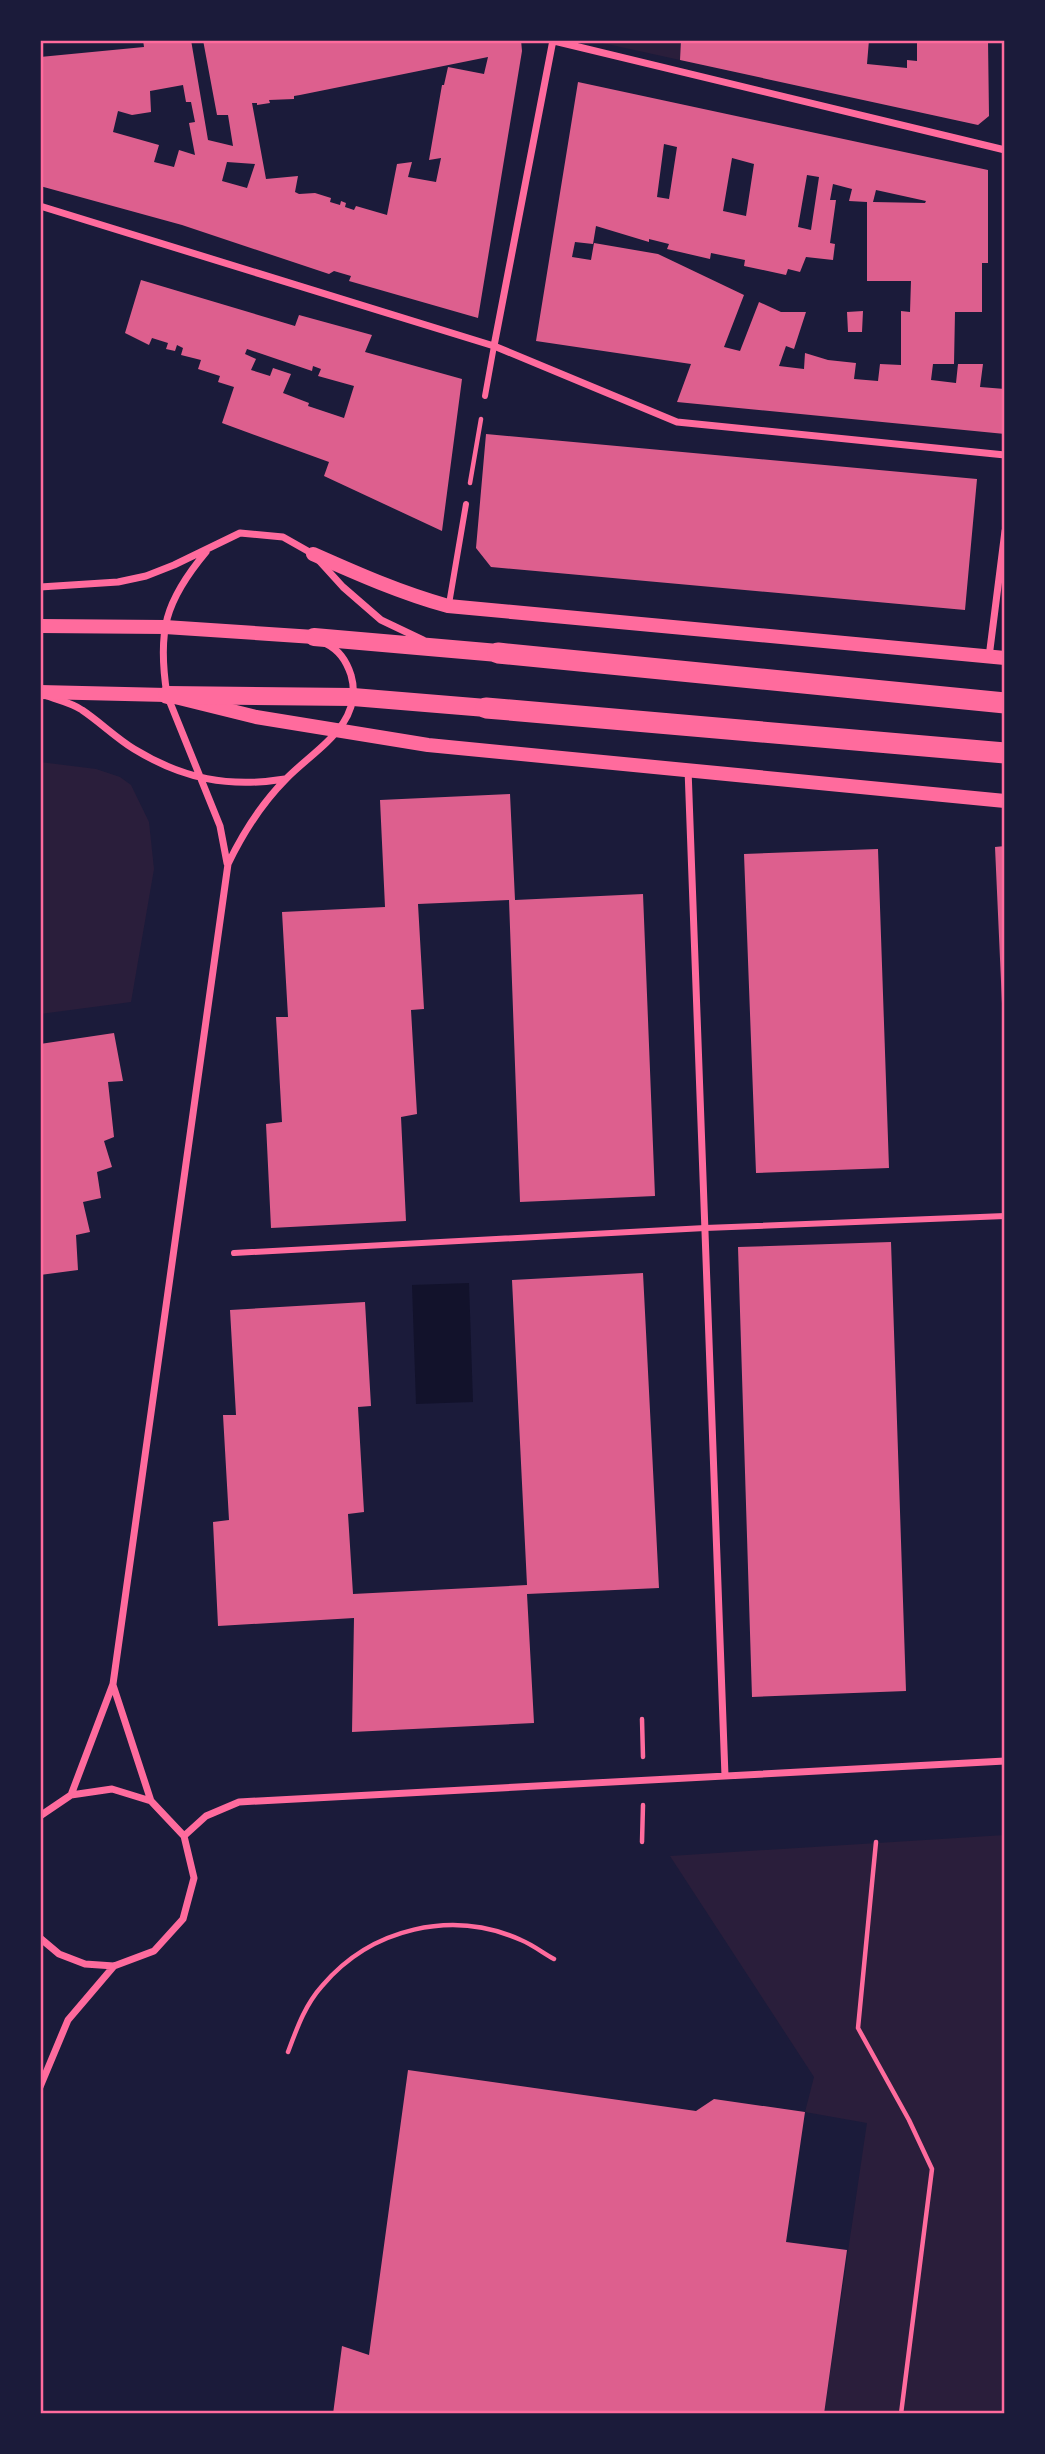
<svg xmlns="http://www.w3.org/2000/svg" width="1045" height="2454" font-family="'Libre Baskerville',serif">
<rect width="100%" height="100%" fill="#1b1b3a"/>
<path fill="#2a1e3b" d="M589,40H681L680,60Z
M40,762L96,769L120,777L131,785L149,822L154,869L131,1002L40,1014Z
M1005,1835V2414H824L867,2123L805,2112L814,2077L670,1856Z"/>
<path fill="#12122b" d="M469,1283L473,1402L416,1404L412,1285Z"/>
<path fill="#dd5f8e" fill-rule="evenodd" d="M143,40H191L208,140L233,146L228,115H217L203,40H521L522,51L478,318L349,281L351,276L334,271L329,274L182,225L40,186V57L144,47ZM488,57L484,74L448,67L444,85H442L429,160L441,158L436,182L408,177L412,162L397,164L387,215L356,206L354,210L345,207L346,203L341,201L340,205L330,202L331,198L315,193L299,194L295,192L298,176L266,179L252,103H257V105L270,103L269,100L294,99V96L300,95ZM183,85L186,102H191L195,122L189,123L195,155L179,150L174,167L154,162L159,145L113,132L118,111L132,115L151,112L150,91ZM227,162L255,164L247,188L222,181Z
M681,40H869L867,64L907,68V60L917,61V40H988L989,116L978,125L680,60Z
M578,82L988,170V263H982V312H955L954,364H933L931,380L956,383L958,364H983L980,387L1005,389V434L677,402L691,364L536,341ZM664,144L677,147L669,199L657,197ZM732,158L754,164L746,216L723,211ZM807,175L819,177L811,230L798,227ZM833,184L852,189L849,201L867,202V281H911L910,312L901,311V365L880,364L878,381L854,379L856,363L828,360L805,353L804,369L779,366L786,346L794,349L806,312H781L759,302L740,351L724,347L744,295L658,254L594,243L591,260L572,257L575,242L593,244L596,226L649,242V239L669,244L667,249L710,259L711,253L745,260L744,266L786,275L788,269L800,272L806,257L833,260L835,244L830,243L836,200H830ZM876,190L926,201L925,203L873,202Z
M141,280L295,326L299,315L372,335L365,352L462,379L442,531L324,476L329,462L222,423L234,387L218,382L220,376L198,369L201,360L181,355L183,348L177,345L175,351L166,349L168,343L152,338L149,345L125,333ZM247,349L312,371L313,366L321,369L318,376L354,386L344,418L308,406L309,403L283,393L291,374L273,368L270,376L251,370L256,359L245,354Z
M863,311L862,332H848L847,312Z
M486,434L977,479L965,610L491,567L476,548Z
M510,794L515,900L643,894L655,1196L520,1202L509,900L418,904L424,1009L411,1010L417,1114L401,1117L406,1221L271,1228L266,1124L282,1122L276,1017H288L282,912L385,907L380,800Z
M1005,846V1026H1003L995,847Z
M878,849L889,1168L756,1173L744,854Z
M114,1033L123,1081L108,1082L114,1137L104,1141L112,1167L97,1172L101,1198L83,1202L90,1232L76,1235L78,1270L40,1275V1044Z
M891,1242L906,1691L752,1697L738,1247Z
M643,1273L659,1588L527,1594L534,1723L352,1732L354,1618L218,1626L213,1522L229,1520L223,1415H236L230,1310L365,1302L371,1406L358,1407L364,1512L348,1514L353,1594L527,1585L512,1280Z
M408,2070L696,2111L714,2099L805,2112L786,2242L847,2250L824,2414H333L342,2346L369,2355Z"/>
<g fill="none" stroke-linecap="round" stroke-linejoin="round">
<path stroke="#ff6b9d" stroke-width="4.5" d="M470,483L481,419
M642,1719L643,1757
M642,1842L643,1805
M876,1842L858,2028L909,2120L932,2169L901,2414
M288,2052C297,2028 305,2005 322,1986C371,1928 452,1909 521,1940C533,1945 543,1953 554,1959"/>
<path stroke="#ff6b9d" stroke-width="6" d="M485,396L494,346
M449,604L466,504
M234,1253L705,1228L1005,1216"/>
<path stroke="#ff6b9d" stroke-width="7" d="M554,41L1005,150
M40,206L494,346L677,422L1005,455
M494,346L553,40
M206,552C165,601 157,631 167,695L220,826L227,863
M40,587L118,582L146,576L174,565L240,533L283,537L313,554L343,587L381,620L423,640
M989,657L1005,531
M47,696C58,700 72,703 82,710C100,722 116,738 134,749C183,779 229,788 285,779
M688,769L725,1776
M113,1685L151,1801
M71,1795L113,1684L228,864C243,833 262,803 286,779C314,750 365,724 351,675C346,660 339,650 325,643
M40,1816L71,1795L112,1789L151,1801L184,1836L194,1878L183,1919L154,1951L114,1966L85,1964L59,1954L40,1938
M184,1836L206,1816L239,1802L1005,1761
M40,2087L68,2020L114,1966"/>
<path stroke="#ff6b9d" stroke-width="14" d="M313,554C358,574 401,593 448,606L1005,658
M40,626L165,627L314,637
M40,692L167,695L256,717L428,745L1005,801"/>
<path stroke="#ff6b9d" stroke-width="18" d="M314,637L498,653
M167,695L353,697L486,708"/>
<path stroke="#ff6b9d" stroke-width="21" d="M498,653L1005,703
M486,708L1005,753"/>
</g>
<rect width="1045" height="2454" fill="none" stroke="#1b1b3a" stroke-width="84"/>
<rect x="42" y="42" width="961" height="2370" fill="none" stroke="#ff6b9d" stroke-width="2.5"/>
</svg>
